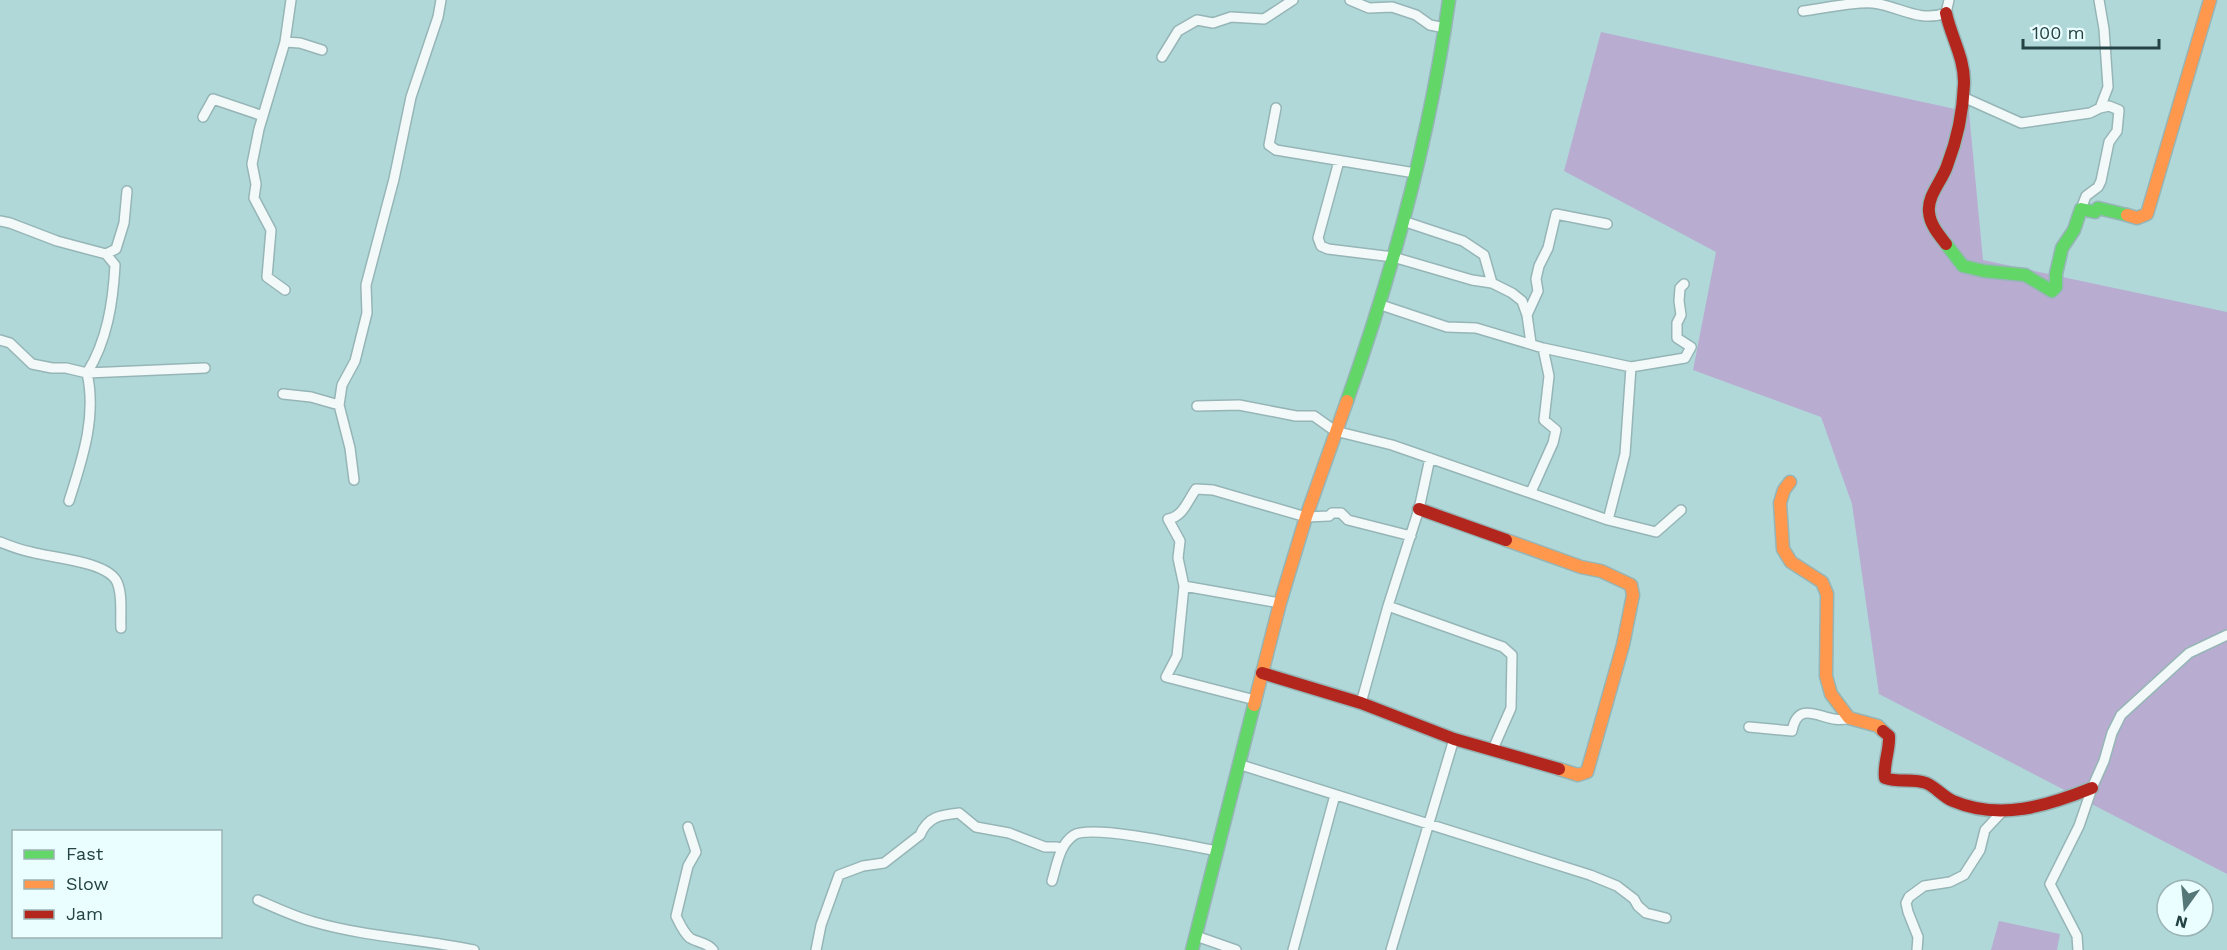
<svg xmlns="http://www.w3.org/2000/svg" width="2227" height="950" font-family="'Work Sans',sans-serif">
<rect width="100%" height="100%" fill="#b1d8d9"/>
<path fill="#b8add1" d="M1601,32L1969,112L1983,260L2227,312V874L1879,694L1852,504L1821,417L1693,370L1716,252L1564,171Z
M1999,921L2060,934L2057,950H1991Z"/>
<g fill="none" stroke-linecap="round" stroke-linejoin="round">
<g stroke="#96b5b6" stroke-width="12">
<path id="street" d="M1350,0L1369,8L1392,7L1416,15L1430,25L1445,28
M1803,11C1820,9 1857,1 1873,3C1899,6 1919,23 1946,13L1949,0
M285,42L300,43L322,50
M1162,57L1178,31L1197,20L1213,23L1231,17L1264,19L1293,0
M1963,97L2021,123L2090,113L2100,108L2108,87L2104,29L2099,0
M1276,108L1269,145L1276,150L1415,173
M203,117L213,99L263,116
M1339,161L1318,238L1321,246L1328,249L1393,257L1472,280L1492,283L1512,293L1522,301L1527,315
M2081,209L2086,196L2098,187L2101,181L2109,142L2117,131L2119,110L2109,106L2100,108
M0,221L10,223L57,241L106,254L115,265C113,303 107,341 87,373L66,368H52L32,364L10,343L0,340
M1403,221L1463,241L1484,255L1492,283
M106,254L116,249L124,223L127,191
M285,290L267,277L271,230L254,198L256,184L252,164L259,129L285,42L291,0
M1378,304L1447,327L1476,328L1543,348L1631,367L1685,358L1691,347L1677,338V323L1681,315L1679,301L1680,288L1684,284
M1531,343L1527,315L1538,291L1536,279L1539,266L1548,248L1556,214L1607,224
M283,394L311,397L339,405
M1197,406L1239,405L1296,416H1314L1335,431L1392,445L1608,520L1656,532L1681,510
M354,480L350,448L339,405L342,385L355,361L367,313L366,285L394,179L411,97L438,17L441,0
M1531,492L1553,443L1556,430L1544,420L1549,376L1543,348
M69,501C82,460 97,417 87,373L205,368
M1608,520L1625,454L1631,367
M0,542C10,546 20,550 31,552C51,558 107,561 117,582C123,595 120,614 121,628
M1184,586L1280,603
M1388,606L1503,647L1512,655L1511,708L1493,749
M1255,700L1166,677L1177,656L1184,586L1178,558L1180,541L1168,519C1183,517 1188,500 1196,489L1213,490L1306,517L1329,516L1332,513H1341L1348,520L1411,536
M1361,703L1388,606L1419,509L1430,458
M1749,727L1792,731C1799,694 1827,727 1849,718
M1238,764L1590,875L1617,886L1634,899L1638,906L1646,913L1666,918
M688,827L696,852L688,866L676,916C680,924 683,932 690,938C698,943 707,942 713,950
M1052,881C1057,865 1059,845 1074,835C1092,824 1191,846 1217,851
M258,900C276,908 295,917 314,922C366,937 421,939 474,950
M1196,936L1236,950
M816,950L821,925L839,875L863,866L884,863L920,835C928,816 941,815 959,813L976,827L1009,833L1045,847H1057L1061,849
M1293,950L1335,795
M1391,950L1454,739
M1917,950L1918,937L1908,912L1906,903L1909,897L1924,886L1950,882L1964,875L1980,850L1985,830L2001,813
M2078,950L2077,936L2050,884L2079,826L2092,788L2104,761L2112,733L2121,715L2189,653L2227,635"/>
</g>
<g stroke="#96b5b6" stroke-width="15">
<path id="fast" d="M1946,244L1963,266L1984,271L2025,275L2052,291L2056,287V274L2062,248L2074,230L2081,209L2095,212L2098,208L2127,215
M1347,401C1393,271 1430,136 1449,0
M1192,950L1254,705"/>
</g>
<g stroke="#96b5b6" stroke-width="15">
<path id="slow" d="M2127,215L2137,218L2147,214L2210,0
M1790,482L1784,490L1780,503L1783,549L1791,562L1822,582L1827,594L1826,676L1831,694L1849,718L1878,726L1883,731
M1506,540L1581,567L1601,571L1631,585L1633,595L1623,645L1587,772L1578,775L1559,769
M1254,705L1280,603L1306,517L1347,401"/>
</g>
<g stroke="#96b5b6" stroke-width="15">
<path id="jam" d="M1946,13C1951,37 1965,59 1964,84C1963,112 1957,140 1947,166C1942,181 1927,196 1929,212C1930,225 1939,235 1946,244
M1419,509L1506,540
M1262,673L1361,703L1454,739L1559,769
M1883,731L1889,736C1890,750 1883,764 1885,778C1898,783 1913,778 1926,783C1936,787 1943,797 1953,801C2000,821 2047,806 2092,788"/>
</g>
<use href="#street" stroke="#f3f9f9" stroke-width="9"/>
<use href="#fast" stroke="#63d668" stroke-width="12"/>
<use href="#slow" stroke="#ff974d" stroke-width="12"/>
<use href="#jam" stroke="#b3261e" stroke-width="12"/>
</g>
<rect x="12" y="830" width="210" height="108" fill="#eafeff" stroke="#9bb3b4" stroke-width="1.5"/>
<rect x="24" y="850" width="30" height="9" fill="#63d668" stroke="#9bb3b4" stroke-width="1.5"/>
<text x="66" y="860" font-size="18" fill="#254344">Fast</text>
<rect x="24" y="880" width="30" height="9" fill="#ff974d" stroke="#9bb3b4" stroke-width="1.5"/>
<text x="66" y="890" font-size="18" fill="#254344">Slow</text>
<rect x="24" y="910" width="30" height="9" fill="#b3261e" stroke="#9bb3b4" stroke-width="1.5"/>
<text x="66" y="920" font-size="18" fill="#254344">Jam</text>
<g transform="translate(2185 908) rotate(195)"><circle r="28" fill="#eafeff" stroke="#9bb3b4" stroke-width="1.5"/>
<path d="M0-4.5L10 22L0 15L-10 22Z" fill="#567778"/>
<text y="-9" font-size="16" font-weight="bold" text-anchor="middle" fill="#254344">N</text>
</g>
<path d="M2023 39v9h136v-9" fill="none" stroke="#254344" stroke-width="3"/>
<text x="2032" y="39" font-size="18" fill="#254344" stroke="#eafeff" stroke-width="4.5" paint-order="stroke">100 m</text>
</svg>
